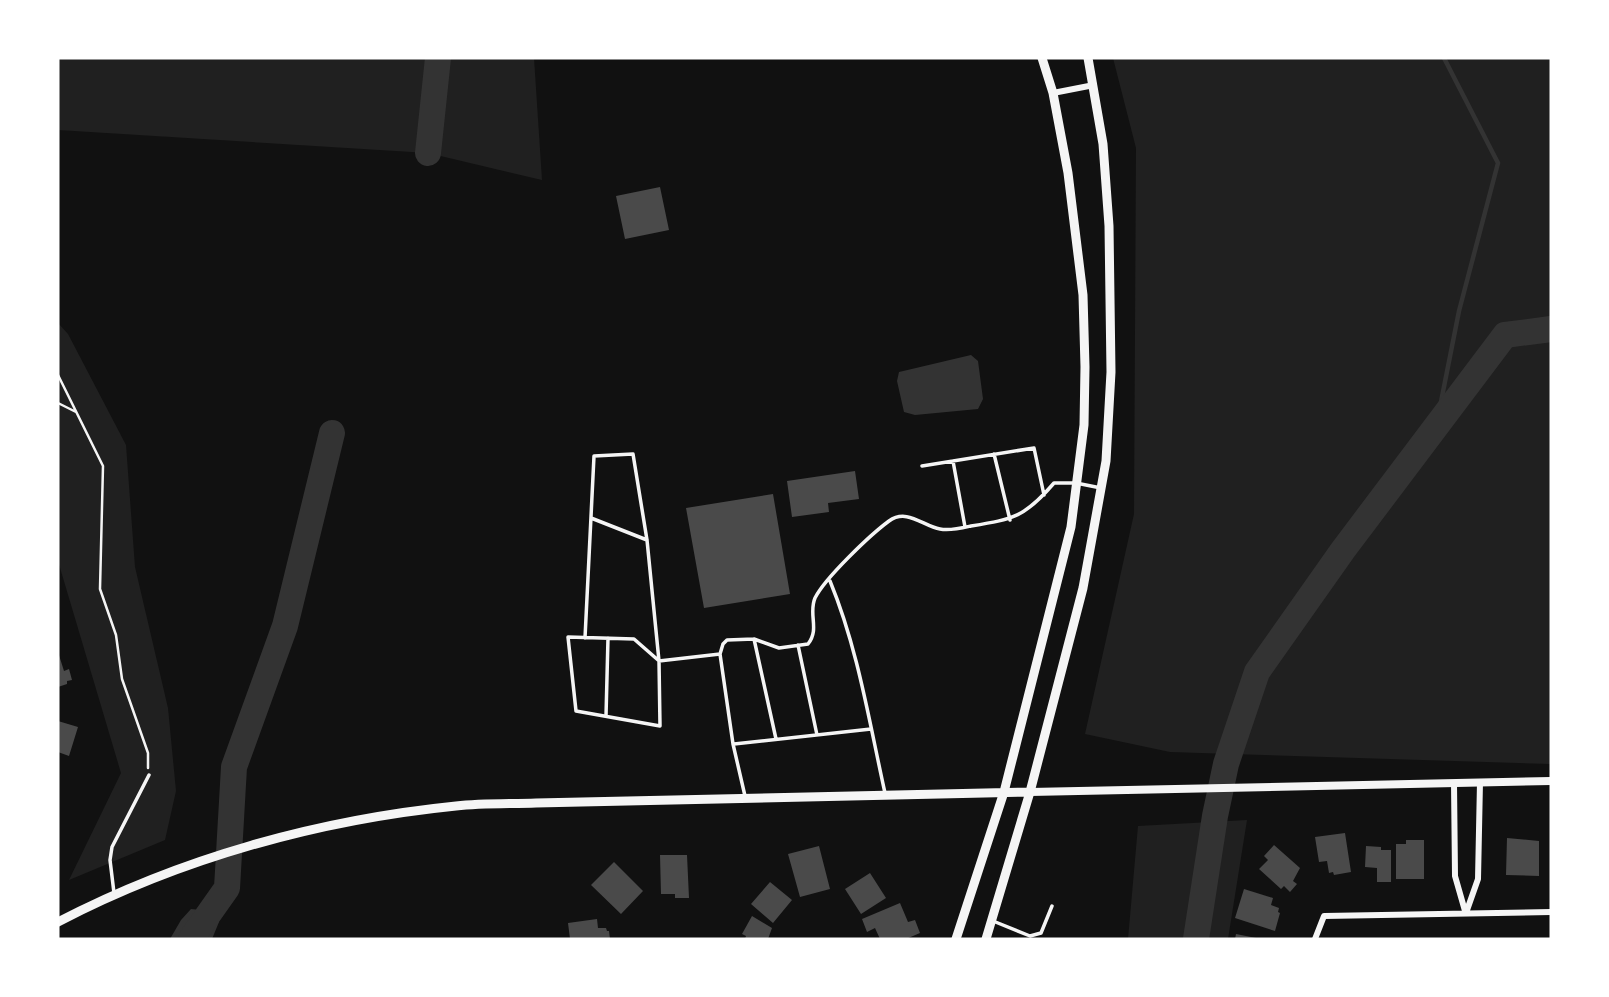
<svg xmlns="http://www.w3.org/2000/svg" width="1609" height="997" font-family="Rubik,sans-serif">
<rect width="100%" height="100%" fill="#111"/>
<path fill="#202020" d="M58,58H534L542,180L428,153L58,130Z
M1113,58H1551V764L1170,752L1085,734L1134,514L1136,148Z
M58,323L68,334L126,445L135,567L168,708L176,791L165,840L69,880L121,773L58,561Z
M1247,820L1228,939H1128L1138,826Z"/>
<path fill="#333" d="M971,355L978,361L983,399L978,409L915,415L904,412L897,381L899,372Z
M191,909L219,912V922L212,939H170L181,920Z"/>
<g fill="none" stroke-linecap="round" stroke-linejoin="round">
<path stroke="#333" stroke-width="4.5" d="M1436,427L1459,311L1498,163L1444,58"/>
<path stroke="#333" stroke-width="26" d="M428,153L438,58
M191,939L227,888L234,767L285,626L332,433
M1196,939L1215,816L1226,764L1257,672L1343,550L1505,335L1551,329"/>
</g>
<path fill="#4a4a4a" d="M660,187L669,230L625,239L616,196Z
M855,471L859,499L828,503L829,512L792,517L787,481Z
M773,494L790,594L704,608L686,508Z
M58,652L64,671L69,669L72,680L67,681V684L58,687Z
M58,721L78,727L69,756L58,752Z
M1345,833L1351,872L1334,875L1333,872L1329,873L1327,861L1319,862L1315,837Z
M1507,838L1539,841V876L1506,875Z
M1406,840H1424V879H1396V844H1406Z
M1274,845L1300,868L1293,881L1297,884L1290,892L1284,886L1281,889L1259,869L1268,860L1264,856Z
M819,846L830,889L800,897L788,854Z
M1366,846L1381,847V850H1391V882H1377V868L1365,867Z
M660,855H687L689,898H675V894H661Z
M614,862L643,891L621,914L591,885Z
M870,873L886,898L861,914L845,889Z
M770,882L792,900L773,923L751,904Z
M1244,889L1273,898L1271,905L1279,908L1278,912L1280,913L1275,931L1235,918Z
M900,903L908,922L915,920L920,933L906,939H880L875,928L867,932L862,919Z
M752,916L772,928L768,939H745L746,936L742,934Z
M597,919L598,928H606L607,931H609L610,939H570L568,923Z
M1236,934L1256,938V939H1235Z"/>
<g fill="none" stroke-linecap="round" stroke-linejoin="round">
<path stroke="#f5f5f5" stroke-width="2.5" d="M58,375L103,466L100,589L116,635L122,679L148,753V768
M58,403L76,412"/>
<path stroke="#f5f5f5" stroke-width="3.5" d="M994,454L1010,520
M953,461L965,527
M922,466L1034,448L1044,495
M591,518L647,540
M830,581C858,649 869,721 885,793
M585,638L594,456L633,454L647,540L659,661
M754,639L776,739
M798,645L817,735
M658,660L634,639L568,637L576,711L660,726L659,661L720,654
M606,716L608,638
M734,744L871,729
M745,796L733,744L720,654L723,644L727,640L754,639L779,648L808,644C820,629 808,614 815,598C825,578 870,535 889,521C907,508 923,526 940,529C950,531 962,528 971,526C1014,519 1025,517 1054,483H1076L1101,488
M114,893L110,860L112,847L149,775
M993,921L1030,936L1041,933L1052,906"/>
<path stroke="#f5f5f5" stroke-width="6" d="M1053,93L1094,85
M1454,783L1455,876L1465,911
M1466,913L1478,879L1480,782
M1315,939L1324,916L1551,912"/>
<path stroke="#f5f5f5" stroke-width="8" d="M1030,792L1551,781"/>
<path stroke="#f5f5f5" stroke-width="9" d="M58,922C181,858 318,820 456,806C483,803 510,804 536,803L1030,792
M956,939L1004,792L1071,527L1084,425L1085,367L1083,295L1068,173L1053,93L1042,58
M986,939L1030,792L1083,588L1106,461L1111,372L1109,226L1103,144L1088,58"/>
</g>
<rect width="1609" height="997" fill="none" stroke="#ffffff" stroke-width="119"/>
</svg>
